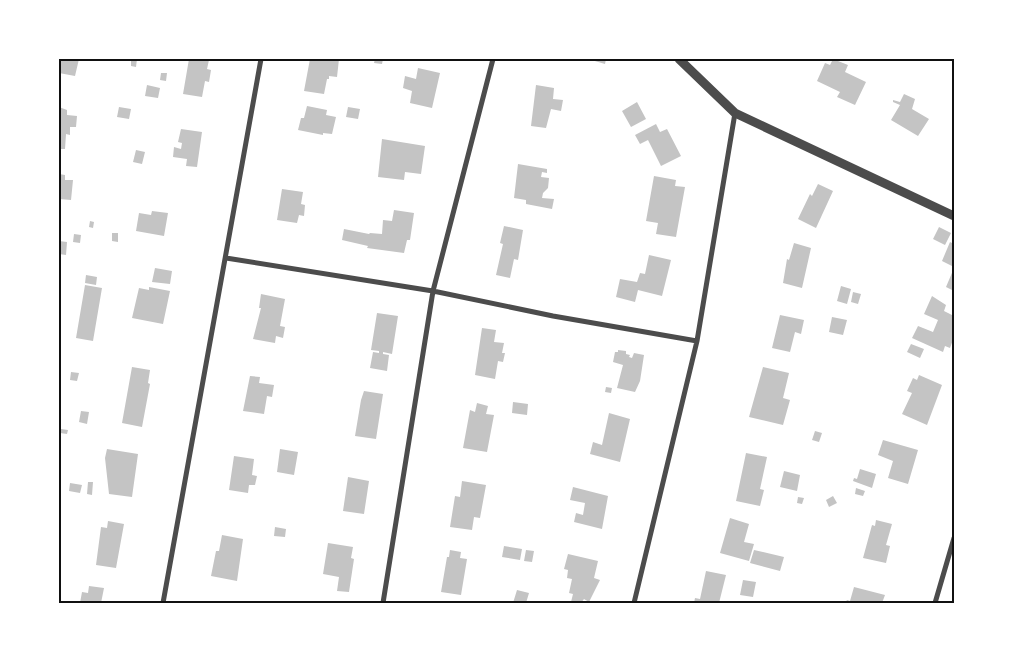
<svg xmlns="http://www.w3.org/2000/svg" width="1013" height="662" font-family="Barlow,sans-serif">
<rect width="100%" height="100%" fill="#fff"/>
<path fill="#c4c4c4" d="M59,59H79L75,76L59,73Z
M131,59H137L136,67L131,66Z
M189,59L209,60L207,69L211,70L209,82L205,81L202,97L183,94Z
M310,59H339L337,77L329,76V79H327L324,94L304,91Z
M375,59H383L382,64L374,63Z
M588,59H606L605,64Z
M833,59L848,65L845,72L866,82L855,105L837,97L840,92L817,81L825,63L830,65Z
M418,68L440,73L432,108L410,103L412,91L403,88L405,76L416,79Z
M161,73H167L166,81L160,80Z
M147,85L160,88L158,98L145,96Z
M536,85L554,88L553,99L563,100L561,111L551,109L546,128L531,126Z
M904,94L915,99L912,109L929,119L918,136L891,120L900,105L893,102V100L900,102Z
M637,102L646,119L631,127L622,111Z
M307,106L327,110L326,115L336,117L332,134L323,133V135L298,130L301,118H304Z
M59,107L67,110V115L77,116L76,127H70V135L66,134L65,149H59Z
M119,107L131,109L129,119L117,117Z
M348,107L360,109L358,119L346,117Z
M656,124L660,132L667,129L681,156L661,166L648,140L640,144L635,135Z
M181,129L202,132L197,167L186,166L187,159L173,157L174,147L181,149L182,143L178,142Z
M382,139L425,146L421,174L405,172L404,180L378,177Z
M136,150L145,152L142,164L133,162Z
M518,164L547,169V173L542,172L541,177L549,178L548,188L543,193L542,198L554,199L552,209L526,204V200L514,198Z
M59,174L65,175V180H73L71,200L59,199Z
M654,176L676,180L675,186L685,187L676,237L656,234L658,223L646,221Z
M818,184L833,191L816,228L798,219L810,194L812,196Z
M282,189L303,192L301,204L305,205L304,216L299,215L297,223L277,220Z
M394,210L414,213L410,240H407L404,253L367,248L368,246L342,240L344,229L369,234L370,233L382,234L383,220L392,221Z
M152,211L168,213L164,236L136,231L139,213L151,215Z
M90,221L94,222L93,228L89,227Z
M504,226L523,230L518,260L514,259L510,278L496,275L503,244L500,243Z
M939,227L951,233L945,245L933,239Z
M112,233H118V242L112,241Z
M74,234L81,235L80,243L73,242Z
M59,241L67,242L66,255L59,254Z
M950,242L954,244V267L942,261Z
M794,243L811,248L802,288L783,283L787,259L789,260Z
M649,255L671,260L662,296L638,290L635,302L616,297L620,279L637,282L640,273L645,274Z
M155,268L172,271L170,284L152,282Z
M954,268V291L946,287Z
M86,275L97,277L96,285L85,283Z
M85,285L102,288L93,341L76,338Z
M841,286L851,289L847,304L837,301Z
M149,287L170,291L163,324L132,318L139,288L149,290Z
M853,292L861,294L858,304L851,302Z
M261,294L285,299L280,326L285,327L283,338L276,336L275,343L253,339L261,308H259Z
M932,296L946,305L944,311L954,316V337L950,348L945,346L943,352L912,338L918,326L933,332L938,320L924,314Z
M377,313L398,316L392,354L383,352V354L389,355L387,371L370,368L373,352L379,353V351L371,350Z
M780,315L804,320L801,334L795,332L790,352L772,348Z
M832,317L847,320L843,335L829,332Z
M482,328L496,330L494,342L504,343L502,353H505L503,362L498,361L495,379L475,375Z
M911,344L924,349L920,358L907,352Z
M618,350L626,351V354L630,355L629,357L632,358L634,353L644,355L640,381L635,392L617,388L623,365L613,362L615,352H618Z
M132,367L150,370L148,383L150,384L142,427L122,423Z
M763,367L789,373L783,398L790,400L783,425L749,417Z
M71,372L79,373L77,381L70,380Z
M919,375L942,385L927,425L902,414L912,393L907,391L913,378L917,380Z
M250,376L260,377L259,383L274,385L272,397L267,396L264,414L243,411Z
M606,387L612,388L611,393L605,392Z
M364,391L383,394L376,439L355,436L361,400Z
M513,402L528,404L527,415L512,413Z
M477,403L488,406L486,414L494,415L487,452L463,448L470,410L475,412Z
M81,411L89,412L87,424L79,422Z
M609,413L630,419L620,462L590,454L593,442L602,445Z
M61,429L68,430L67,434L60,433Z
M815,431L822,433L819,442L812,440Z
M883,440L918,450L908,484L888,478L893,461L878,455Z
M107,449L138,454L132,497L109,494L105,458Z
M280,449L298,452L294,475L277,472Z
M746,453L767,457L760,489L764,490L760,506L736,501Z
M234,456L254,459L252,475L257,476L255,485H249L248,493L229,490Z
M860,469L876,474L872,488L853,481L854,478L857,479Z
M784,471L800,475L797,491L780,487Z
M348,477L369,481L364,514L343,511Z
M462,481L486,485L480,518L474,517L472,530L450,527L455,496L460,497Z
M88,482H93L92,495L87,494Z
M70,483L82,485L80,493L69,491Z
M573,487L608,496L602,529L574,522L576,513L583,515L585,503L570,500Z
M856,488L865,491L863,496L855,494Z
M833,496L837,503L829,507L826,500Z
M798,497L804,498L802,504L797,503Z
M730,518L749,524L744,542L754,544L749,561L720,553Z
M876,520L892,524L886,545L890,546L886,563L863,558L872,525L875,526Z
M108,521L124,524L116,568L96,565L101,527L107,528Z
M275,527L286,529L285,537L274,536Z
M222,535L243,539L237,581L211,576L216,551H219Z
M328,543L353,547L351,558L354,559L349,592L337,591L339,577L323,574Z
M504,546L522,549L520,560L502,557Z
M450,550L461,552L460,558L467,559L461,595L441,592L447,557H449Z
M526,550L534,551L532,562L524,561Z
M754,550L784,557L780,571L750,563Z
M568,554L598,561L594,578L600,580L589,602L584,599L581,603L571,602L573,594L569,593L572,579L567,578L568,570L564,569Z
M706,571L726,575L719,603H694L695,598L700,599Z
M743,580L756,582L753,597L740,595Z
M89,586L104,588L101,603H80L82,592L88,593Z
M854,587L885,595L882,603H841L842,601L845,603L847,600L850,601Z
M517,590L529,593L526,603H513Z"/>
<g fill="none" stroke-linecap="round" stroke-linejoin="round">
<path stroke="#4c4c4c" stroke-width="5" d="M226,258L433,291L553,316L697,341
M163,603L261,59
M383,603L433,291L493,59
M634,603L697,341L735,113
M935,603L954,538"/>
<path stroke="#4c4c4c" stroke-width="9" d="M679,59L735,113L954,216"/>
</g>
<rect width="1013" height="662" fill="none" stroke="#ffffff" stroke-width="120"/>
<rect x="60" y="60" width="893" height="542" fill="none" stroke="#111" stroke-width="2"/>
</svg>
